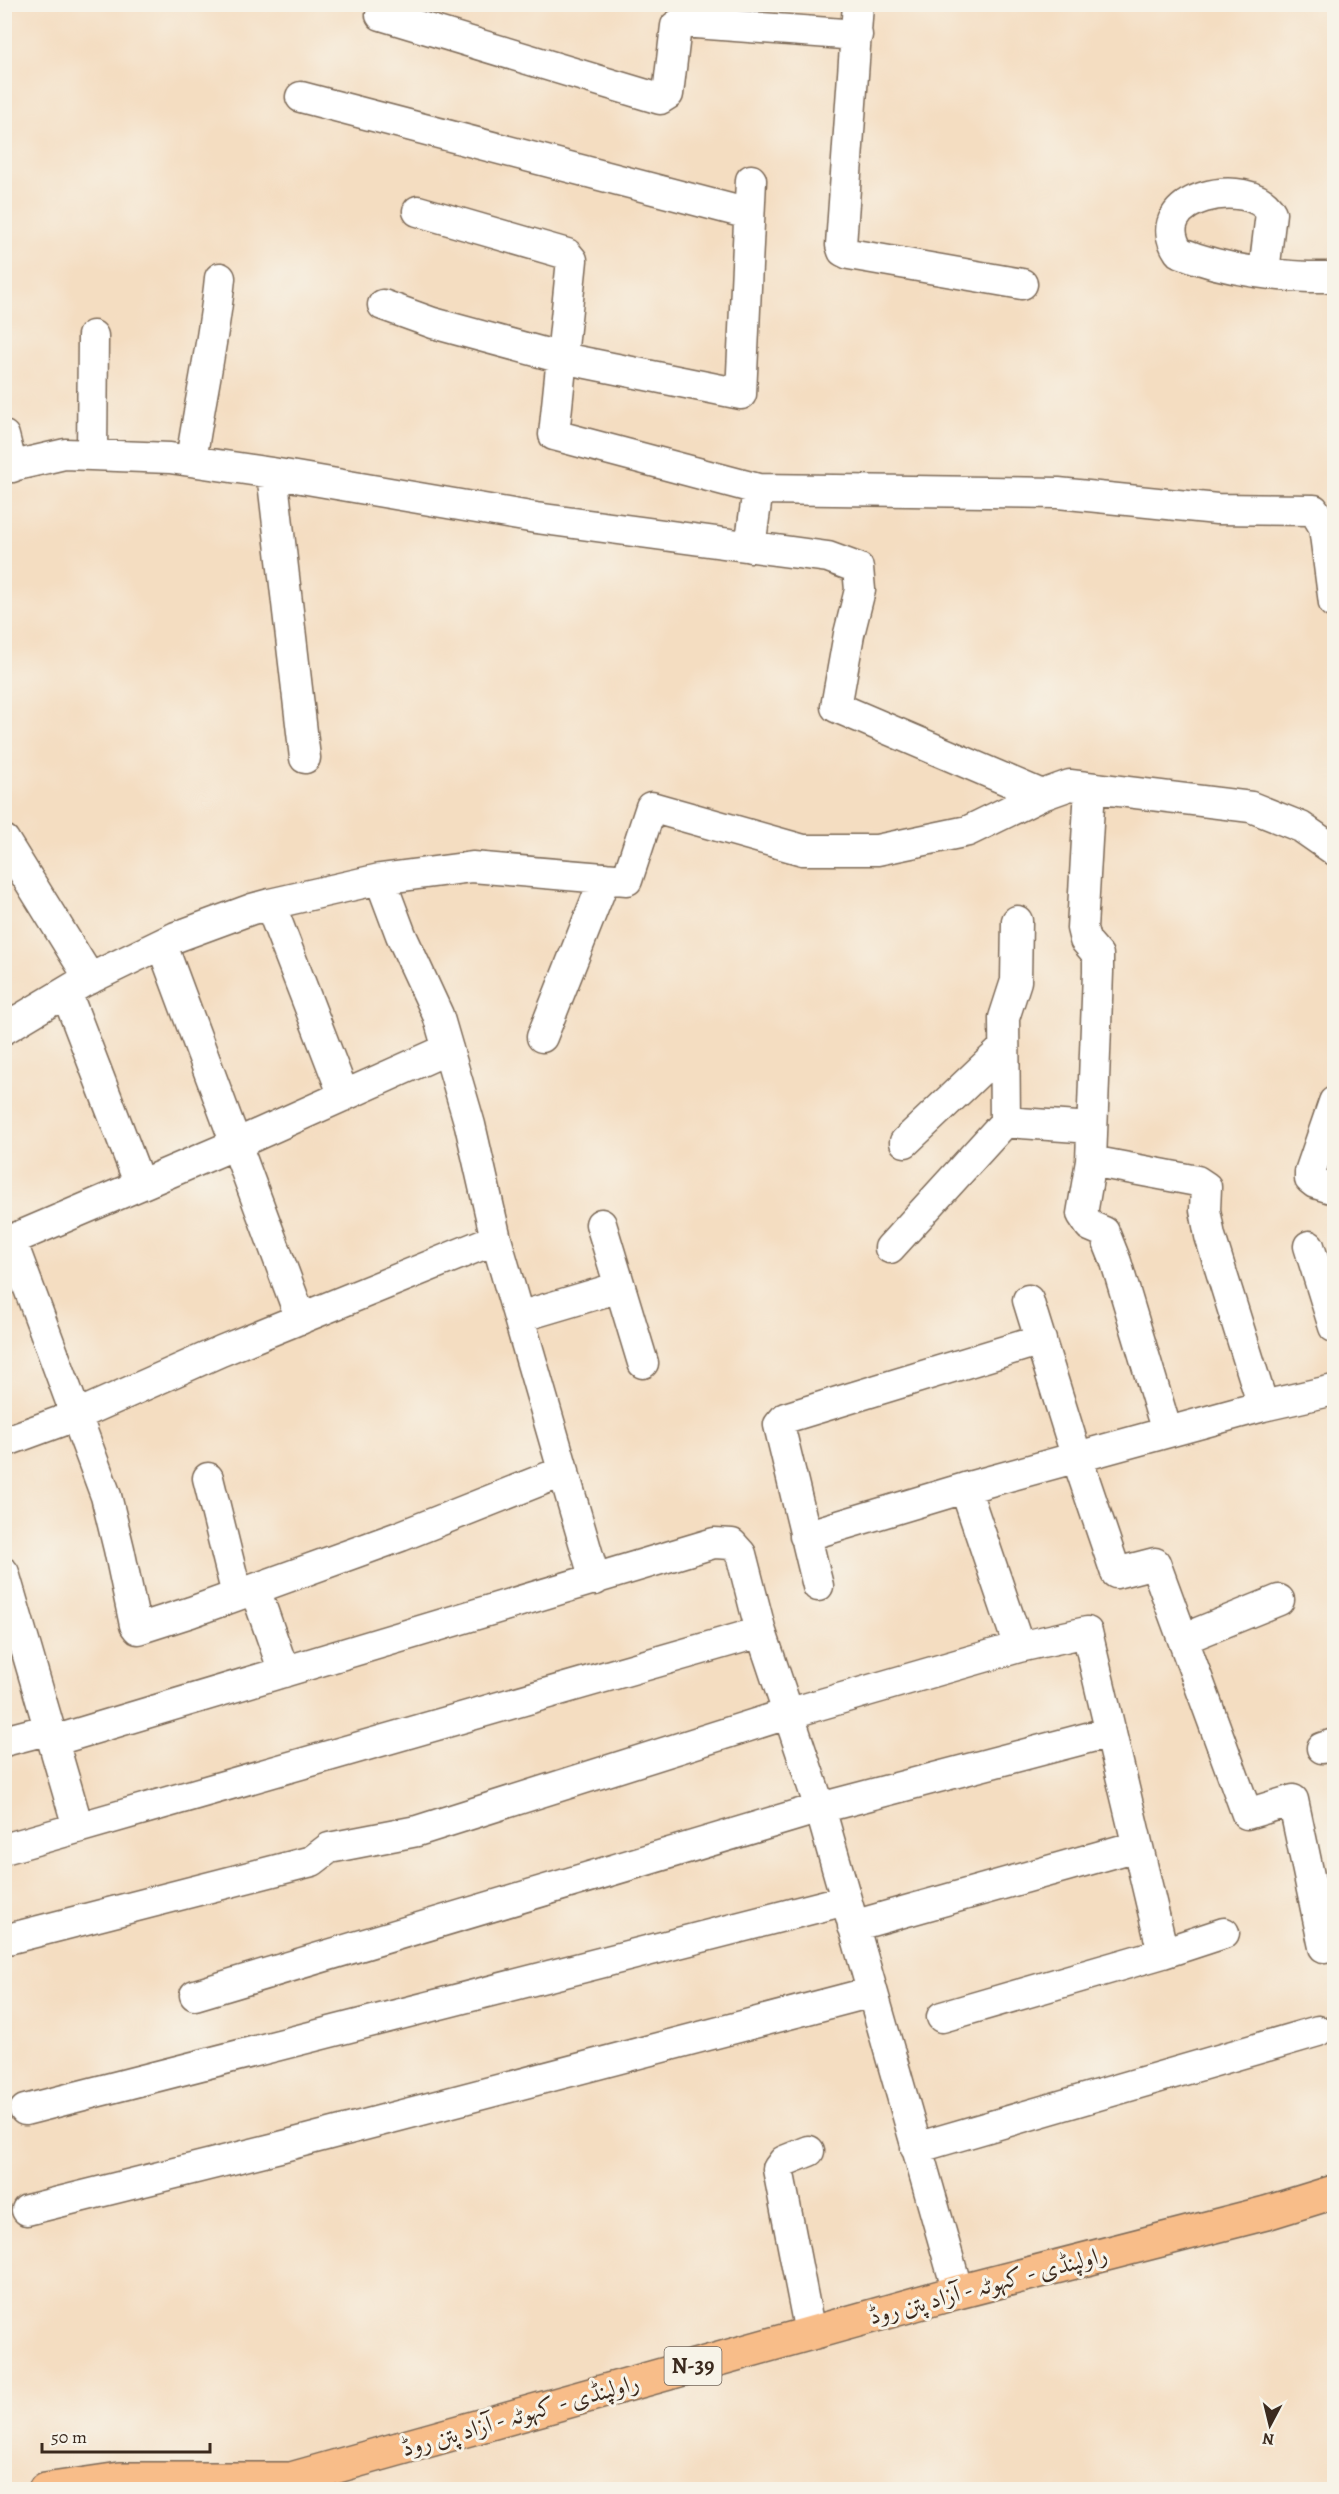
<svg xmlns="http://www.w3.org/2000/svg" width="1339" height="2494" font-family="Alegreya,Amiri,serif">
<rect width="100%" height="100%" fill="#f7f3e8"/>
<filter id="ink" filterUnits="userSpaceOnUse"><feTurbulence type="fractalNoise" baseFrequency=".0167" numOctaves="2"/><feDisplacementMap in="SourceGraphic" scale="12" xChannelSelector="R" yChannelSelector="G"/><feConvolveMatrix kernelMatrix="1 2 1 2 8 2 1 2 1" color-interpolation-filters="sRGB"/></filter>
<filter id="wash" filterUnits="userSpaceOnUse"><feTurbulence type="fractalNoise" baseFrequency=".008" numOctaves="4" result="noise"/><feDisplacementMap in="SourceGraphic" scale="24" xChannelSelector="R" yChannelSelector="G"/><feGaussianBlur stdDeviation="1.35" result="paint"/><feColorMatrix in="noise" values="0 0 0 0 0 0 0 0 0 0 0 0 0 0 0 0 0 1.4 0 .05"/><feComposite in="paint" operator="in"/></filter>
<g filter="url(#wash)">
<rect width="100%" height="100%" fill="#f4ddc1"/>
</g>
<g filter="url(#ink)">
<g fill="none" stroke-linecap="round" stroke-linejoin="round">
<g stroke="#7c6957" stroke-width="33">
<path id="minor" d="M858,4L841,245L843,251L849,254L1022,284
M381,15L660,99L668,94L676,26L682,22L857,35
M301,97L749,214
M418,211L567,254L572,260L554,435L758,489L750,547
M1264,272L1271,213C1251,174 1142,197 1179,252C1225,271 1285,278 1334,277
M383,305L433,323L562,358L741,394L751,180
M4,436L12,467
M92,455L93,336
M191,461C200,400 214,339 220,278
M4,468L65,454L170,458L272,473L536,518L828,557L858,568L860,590L849,634L836,707L1042,795L1070,785L1251,807L1301,827L1334,850
M272,473L305,758
M758,489L1058,493L1217,509L1314,510L1324,527L1334,603
M1090,788L1082,928L1085,940L1098,955V972L1091,1161L1082,1214L1090,1226L1104,1232L1116,1262L1167,1432
M4,840L90,979
M380,879L401,935L438,1015L470,1125L496,1239L595,1580
M270,904L344,1096
M162,945L301,1319
M66,992L140,1185
M4,1029L81,983L176,937L252,909L270,904L380,879L472,867L627,880L651,807L803,850H877L968,831L1042,795
M542,1037L605,878
M1334,1102L1310,1172V1179L1315,1183L1334,1189
M1005,1122L1004,1018L1016,981L1017,921
M905,1142L1004,1048
M1091,1161L1197,1181L1206,1187L1205,1210L1210,1236L1263,1406
M601,1224L643,1363
M11,1240L106,1496L119,1549L135,1625L138,1629L191,1612L401,1536L564,1471
M4,1243L236,1144L448,1049
M1309,1246L1334,1327
M890,1248L1005,1122L1092,1128
M1028,1300L1077,1458L1116,1573L1155,1563L1247,1814L1293,1800L1324,1947L1334,1945
M519,1317L620,1287
M4,1442L75,1416L221,1351L496,1239
M208,1478L237,1595
M965,1488L1019,1647L1087,1632L1163,1953
M805,1536L965,1488L1263,1406L1334,1390
M4,1573L78,1827
M818,1586L779,1425L785,1418L1041,1340
M255,1589L284,1672
M1183,1639L1279,1600
M4,1741L50,1729
M53,1741L714,1543L732,1544L741,1554L761,1632L820,1808L958,2292
M1322,1748L1334,1744
M4,1849L761,1632
M853,1926L1137,1846
M4,1940L312,1861L329,1848L417,1831L787,1714L1019,1647
M195,1995L820,1808L1110,1732
M942,2017L1163,1953L1224,1933
M25,2110L846,1900
M916,2148L1318,2031
M809,2151L784,2161L778,2169L810,2333
M27,2210L280,2147L872,1992"/>
</g>
<g stroke="#7c6957" stroke-width="36">
<path id="highway" d="M45,2490L120,2479H291L958,2292L1266,2213L1334,2192"/>
</g>
<use href="#minor" stroke="#fff" stroke-width="30"/>
<use href="#highway" stroke="#f8bd89" stroke-width="33"/>
</g>
</g>
<g text-anchor="middle" dominant-baseline="central" stroke-width="6" stroke-linejoin="round" paint-order="stroke">
<rect fill="#f7f3e8" stroke="#73665b" stroke-width="1.5" x="664.5" y="2347" width="57" height="38" rx="4.5"/>
<g font-size="22" font-weight="bold" fill="#3b2a1e">
<text x="693" y="2366">N-39</text>
</g>
<g font-size="24" fill="#3b2a1e" stroke="#f7f3e8">
<text transform="translate(988 2285) rotate(-15)">راولپنڈی - کہوٹہ - آزاد پتن روڈ</text>
<text transform="translate(520 2415) rotate(-16)">راولپنڈی - کہوٹہ - آزاد پتن روڈ</text>
</g>
</g>
<rect width="1339" height="2494" fill="none" stroke="#f7f3e8" stroke-width="24"/>
<g transform="translate(1270 2425) rotate(187)" stroke="#f7f3e8" stroke-width="4.5" paint-order="stroke">
<path d="M0-4.5L10 22L0 15L-10 22Z" fill="#3b2a1e"/>
<text y="-9" font-size="16" font-weight="bold" text-anchor="middle" fill="#3b2a1e">N</text>
</g>
<path d="M42 2443v9h168v-9" fill="none" stroke="#3b2a1e" stroke-width="3"/>
<text x="51" y="2443" font-size="18" fill="#3b2a1e" stroke="#f7f3e8" stroke-width="4.5" paint-order="stroke">50 m</text>
</svg>
